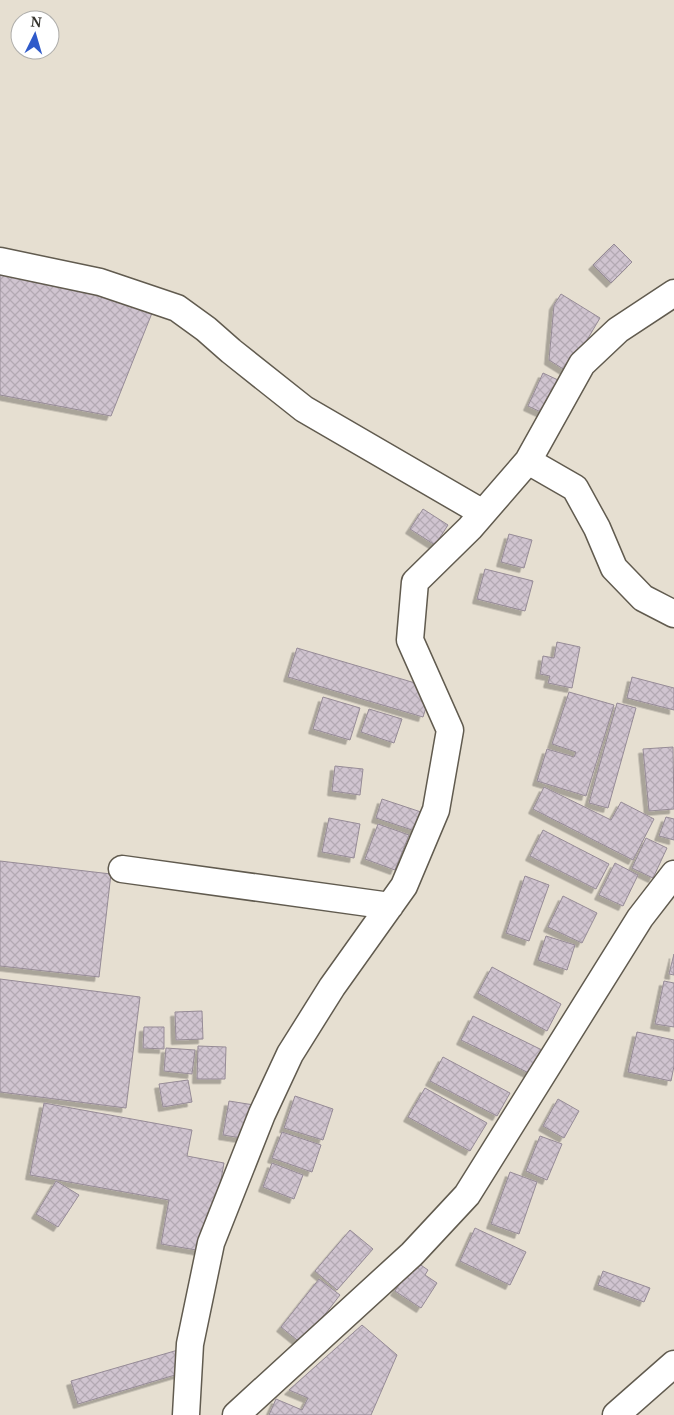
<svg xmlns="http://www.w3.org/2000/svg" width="674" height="1415" font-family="'Noto Serif',serif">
<defs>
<pattern id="building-cross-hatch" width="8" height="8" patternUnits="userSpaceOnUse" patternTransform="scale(1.25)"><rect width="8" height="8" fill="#d0c4d0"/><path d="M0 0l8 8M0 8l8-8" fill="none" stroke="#b3a9b3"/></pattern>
<filter id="shadow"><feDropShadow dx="-4.5" dy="4.5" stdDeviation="0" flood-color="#0004"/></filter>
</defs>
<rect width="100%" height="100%" fill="#e6dfd1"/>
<path fill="url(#building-cross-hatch)" stroke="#968b96" filter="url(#shadow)" d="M614,244L632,262L611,283L593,265Z
M2,272L154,308L111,416L0,395V273Z
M561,294L600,318L568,372L549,360L554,305Z
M543,373L558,380L543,413L528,406Z
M423,509L448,525L435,545L410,529Z
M509,534L532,540L524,568L501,562Z
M485,569L533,581L525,611L477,599Z
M557,642L580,647L572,688L548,683L550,676L540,674L543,656L554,658Z
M297,648L432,688L423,717L288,677Z
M632,677L674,688V710L627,698Z
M569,692L614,705L586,796L537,781L547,749L574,757L576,752L552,744Z
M323,697L360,708L350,740L313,729Z
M617,703L636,708L608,808L589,803Z
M369,709L402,719L394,743L361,732Z
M673,747L674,809L649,811L643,749Z
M335,766L363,769L360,795L332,791Z
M544,787L611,820L621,802L654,819L633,860L533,809Z
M382,799L430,815L424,834L376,818Z
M666,817L674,819V840L659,836Z
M329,818L360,824L354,858L322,852Z
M378,824L409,835L395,870L365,859Z
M543,830L609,864L596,889L530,856Z
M646,838L667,848L653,878L632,868Z
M0,861L111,874L99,977L0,966Z
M615,863L638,875L623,906L599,895Z
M525,876L549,885L529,941L506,933Z
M563,896L597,913L582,943L548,927Z
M546,936L575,945L567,970L538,960Z
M674,954V975L669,974Z
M492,967L561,1004L547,1031L478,993Z
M0,979L140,997L126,1108L0,1092Z
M664,981L674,983V1027L655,1024Z
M202,1011L203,1039L176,1040L175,1012Z
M473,1016L544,1051L533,1075L461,1040Z
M144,1027H164V1049L143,1048Z
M637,1032L674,1040V1066L671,1081L628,1072Z
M198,1046L226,1047L225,1079H197Z
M166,1048L195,1050L192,1074L164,1071Z
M443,1057L510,1093L497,1116L430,1081Z
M188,1080L192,1102L163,1107L159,1084Z
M425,1088L487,1123L470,1151L408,1117Z
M295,1096L333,1109L323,1140L284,1128Z
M558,1099L579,1111L564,1138L543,1126Z
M229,1101L254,1105L248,1139L223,1135Z
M44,1103L192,1130L187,1156L224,1163L208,1252L161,1244L169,1200L30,1175Z
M282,1132L321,1145L312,1172L272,1158Z
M540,1136L562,1144L547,1180L526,1171Z
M272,1163L303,1175L294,1199L263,1187Z
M510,1172L537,1182L519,1234L491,1224Z
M56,1181L79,1195L58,1227L36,1214Z
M475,1228L526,1252L510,1285L460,1261Z
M350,1230L373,1249L337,1290L315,1271Z
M415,1261L428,1270L425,1275L437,1283L421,1308L395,1291Z
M603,1271L650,1288L644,1302L598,1285Z
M319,1279L340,1295L302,1344L281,1327Z
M362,1325L397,1355L371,1415H269L276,1399L302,1410L308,1398L289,1390Z
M178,1350L185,1372L78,1404L71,1381Z"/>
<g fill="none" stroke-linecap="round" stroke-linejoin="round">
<g stroke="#615b4f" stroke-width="29">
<path id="minor" d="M0,261L100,282L177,308L206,329L231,351L304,409L483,513
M528,461L575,488L597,528L614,568L643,598L674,614
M122,869L390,906
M186,1415L190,1344L211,1243L262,1114L290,1054L332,987L404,886L436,810L450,730L410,640L415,582L470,528L528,461L582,364L618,330L674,293
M236,1415L412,1254L467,1195L640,918L674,874
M616,1415L674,1364"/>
</g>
<use href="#minor" stroke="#fff" stroke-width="26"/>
</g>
<g transform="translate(35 35) rotate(5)"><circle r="24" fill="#ffffff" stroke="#afaeab"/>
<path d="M0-4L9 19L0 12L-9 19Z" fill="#2f5aca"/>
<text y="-8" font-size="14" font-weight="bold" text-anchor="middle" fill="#36342e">N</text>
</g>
</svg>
